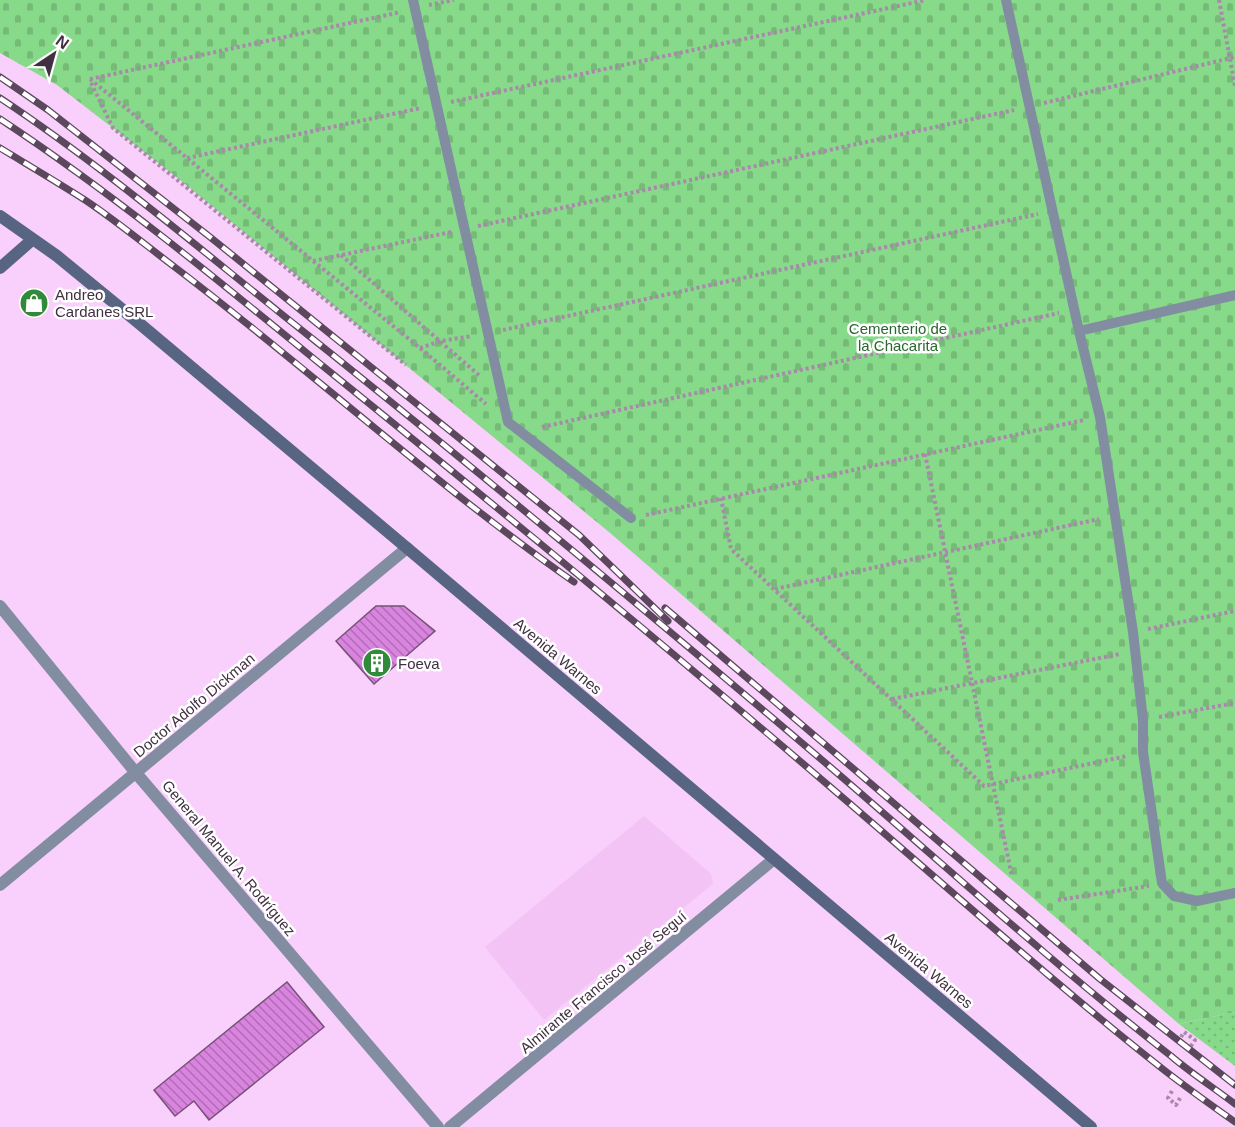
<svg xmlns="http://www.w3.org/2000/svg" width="1235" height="1127" font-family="Arial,sans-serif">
<defs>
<pattern id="cemetery-stones" width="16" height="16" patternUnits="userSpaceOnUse" patternTransform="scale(1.5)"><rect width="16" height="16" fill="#86da89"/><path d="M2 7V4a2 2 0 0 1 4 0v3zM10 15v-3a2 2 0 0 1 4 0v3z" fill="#75bb77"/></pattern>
<pattern id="park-dots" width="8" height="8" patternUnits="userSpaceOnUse" patternTransform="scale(1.5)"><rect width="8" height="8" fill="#86da89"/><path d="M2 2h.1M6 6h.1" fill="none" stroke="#75bb77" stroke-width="1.8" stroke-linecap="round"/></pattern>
<pattern id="building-back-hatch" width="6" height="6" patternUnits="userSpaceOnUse" patternTransform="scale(1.5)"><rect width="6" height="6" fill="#d984de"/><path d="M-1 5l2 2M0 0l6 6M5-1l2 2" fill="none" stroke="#b16cb6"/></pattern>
</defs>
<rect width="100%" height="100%" fill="#f9cffb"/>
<path fill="#f3c3f5" d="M644,816L711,874L713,884L544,1020L485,947Z"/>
<path fill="url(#cemetery-stones)" d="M0,0H1235V1012L1179,1024L609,532L179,179L57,85L0,53Z"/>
<path fill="url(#park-dots)" d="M1235,1012V1066L1179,1024Z"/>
<path fill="url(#building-back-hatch)" stroke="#765178" stroke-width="1.5" d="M376,606H404L435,631L374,684L336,641Z
M287,982L324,1027L209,1120L194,1101L175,1116L154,1090Z"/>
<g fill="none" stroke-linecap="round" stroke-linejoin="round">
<path stroke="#a889a9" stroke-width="4" stroke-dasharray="3 3" stroke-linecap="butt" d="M1219,0L1235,86
M429,5L454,0
M90,79L420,348L486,404
M90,79L401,12
M91,83L113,128L406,365
M451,102L926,0
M1044,103L1235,57
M187,158L421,108
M478,226L1014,110
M341,255L481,377
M313,261L451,232
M503,330L1038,214
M420,348L441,341L472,336
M542,427L1059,313
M925,454L1012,877
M721,498L731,549L984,786L1127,756
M646,515L1084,420
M775,589L1099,519
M1148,629L1235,611
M892,699L1120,654
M1159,717L1235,703
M1058,900L1149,886
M1181,1037L1184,1032L1195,1040L1191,1046
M1172,1091L1168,1098L1176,1105L1180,1098"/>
<path stroke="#828da2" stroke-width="10" d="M413,0L508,422L631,518
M1006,0L1079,331L1100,417L1133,632L1143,720V752L1162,883L1174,896L1197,901L1235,893
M1079,331L1235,295"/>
<path stroke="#828da2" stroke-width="12" d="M0,606L136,773L438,1127
M0,885L407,548
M450,1127L774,859"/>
<path stroke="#576583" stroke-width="12" d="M0,216L57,256L140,324L407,548L1091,1127
M0,268L33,239"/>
<g stroke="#5c485d" stroke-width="7">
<path id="rail" d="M0,77L48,110L210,237L579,535L668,621
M0,98C98,163 188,239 279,312C465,460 648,612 829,766C942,863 1053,964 1171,1056C1191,1073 1214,1088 1235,1104
M0,119C114,194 219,281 324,367C496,506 667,647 835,791C944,884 1051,981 1164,1070C1187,1088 1211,1105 1235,1122
M0,148C28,165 57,182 85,200C115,220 143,243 172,265C308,368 434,484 574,582
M665,608L1100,979L1235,1085"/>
</g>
<use href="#rail" stroke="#fff" stroke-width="4.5" stroke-dasharray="14" stroke-linecap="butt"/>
</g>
<defs>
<g id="shop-disc" transform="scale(1.5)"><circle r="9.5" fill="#318a39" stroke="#fff"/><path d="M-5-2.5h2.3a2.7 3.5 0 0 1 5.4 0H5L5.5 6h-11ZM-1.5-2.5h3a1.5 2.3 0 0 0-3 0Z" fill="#fff"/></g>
<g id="building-disc" transform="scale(1.5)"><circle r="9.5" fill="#318a39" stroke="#fff"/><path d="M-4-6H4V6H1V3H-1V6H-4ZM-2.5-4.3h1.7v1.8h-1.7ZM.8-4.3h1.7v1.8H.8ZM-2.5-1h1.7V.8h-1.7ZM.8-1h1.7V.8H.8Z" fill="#fff"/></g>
</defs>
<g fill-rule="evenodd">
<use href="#shop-disc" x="34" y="303"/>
<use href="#building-disc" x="377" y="663"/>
</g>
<g text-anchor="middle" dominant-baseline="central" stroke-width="5" stroke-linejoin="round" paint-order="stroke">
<g font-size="15" fill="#403041" stroke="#fff" text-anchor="start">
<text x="55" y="294">Andreo<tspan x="55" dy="17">Cardanes SRL</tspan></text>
<text x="398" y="663">Foeva</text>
</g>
<g font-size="15" fill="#28672d" stroke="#fff">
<text x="898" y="328">Cementerio de<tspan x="898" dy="17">la Chacarita</tspan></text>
</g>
<g font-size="15" fill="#403041" stroke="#fff">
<text transform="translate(558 656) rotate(40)">Avenida Warnes</text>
<text transform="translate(194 705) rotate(-40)">Doctor Adolfo Dickman</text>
<text transform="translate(229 858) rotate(50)">General Manuel A. Rodríguez</text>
<text transform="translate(929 970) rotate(40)">Avenida Warnes</text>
<text transform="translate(603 982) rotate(-40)">Almirante Francisco José Seguí</text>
</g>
</g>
<g transform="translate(54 54) rotate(36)" stroke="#ffffff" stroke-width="4.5" paint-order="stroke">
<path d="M0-4.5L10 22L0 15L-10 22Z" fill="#403041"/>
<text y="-9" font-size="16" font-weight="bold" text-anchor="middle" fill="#403041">N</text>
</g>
</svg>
